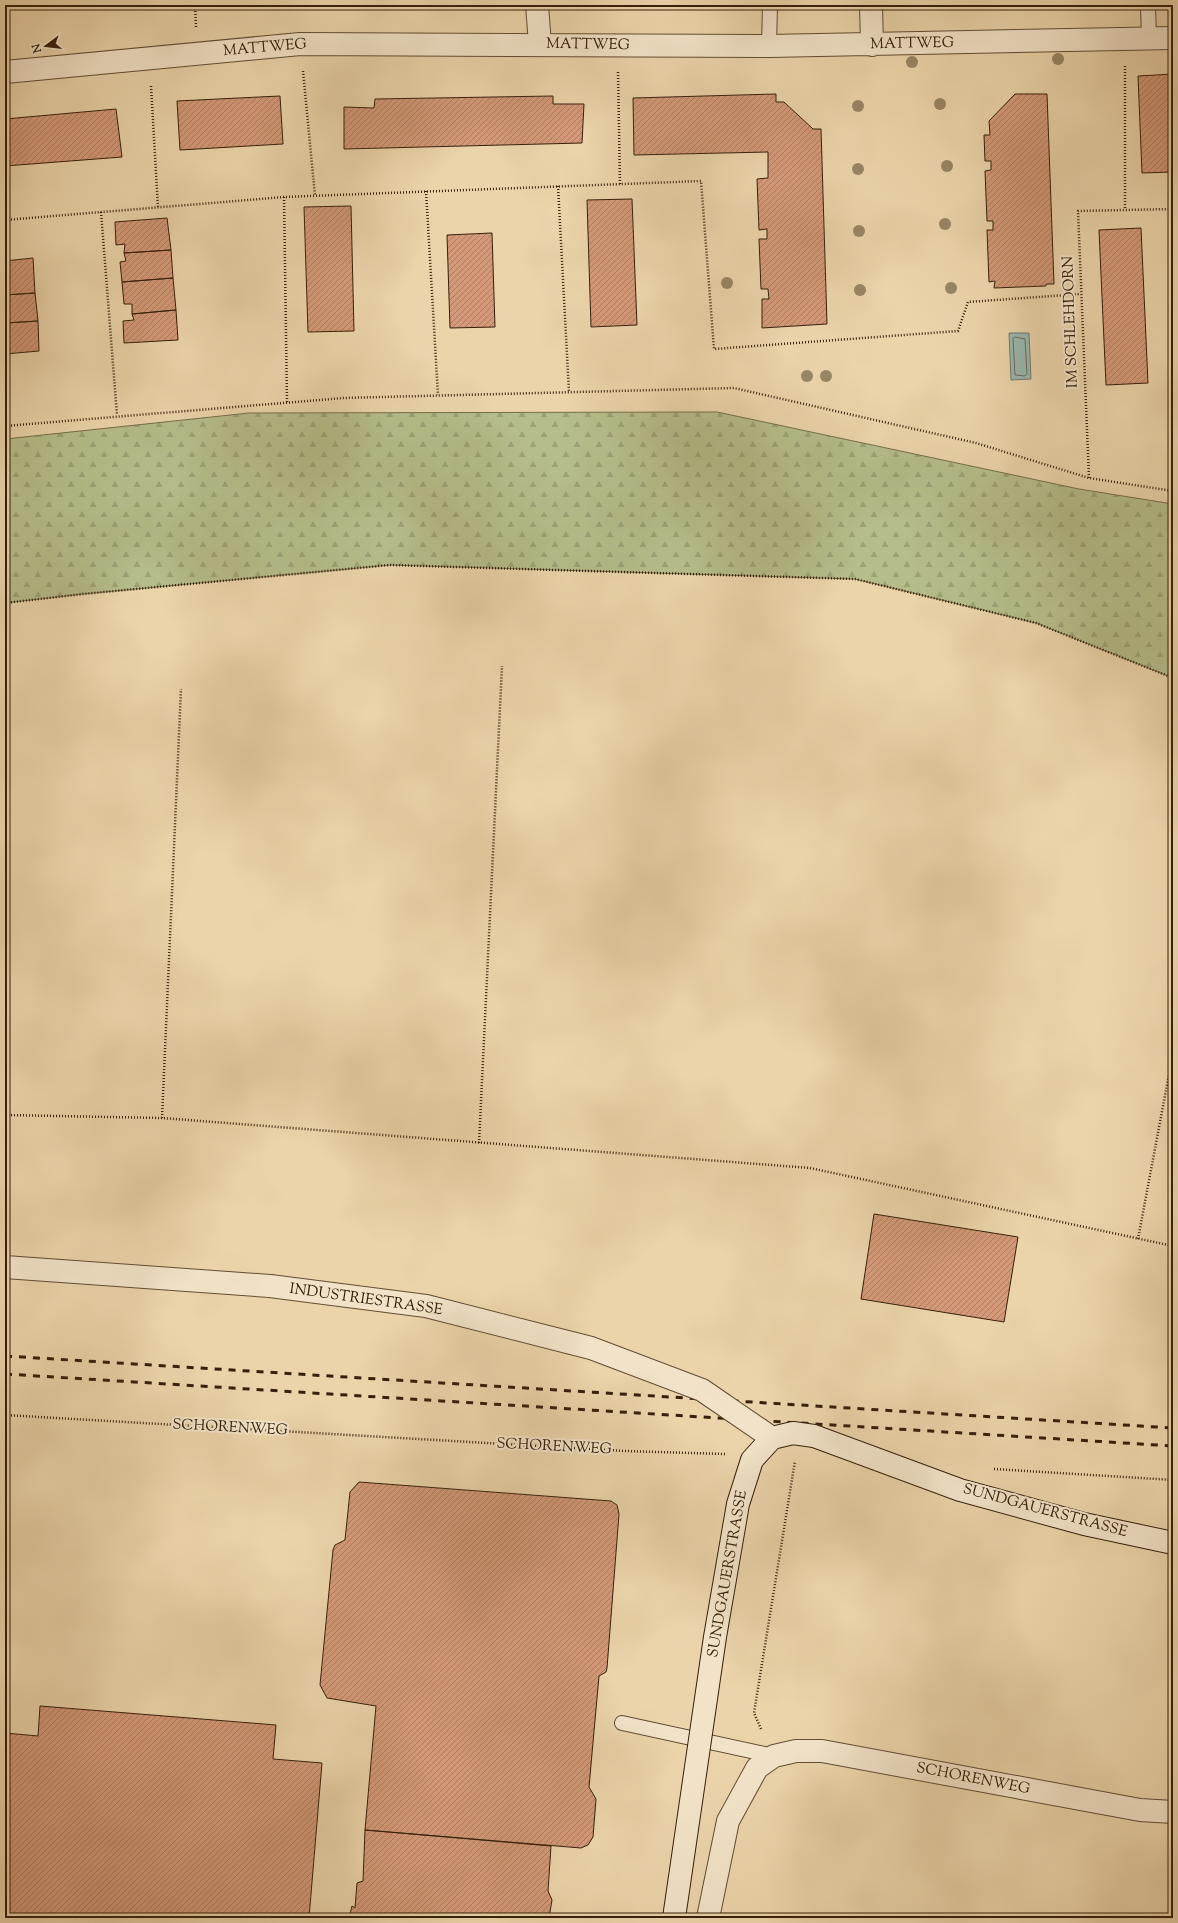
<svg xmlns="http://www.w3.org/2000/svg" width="1178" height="1923" font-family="'Sorts Mill Goudy',serif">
<defs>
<pattern id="forest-firs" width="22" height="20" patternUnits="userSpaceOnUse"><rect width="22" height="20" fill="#b5bd8a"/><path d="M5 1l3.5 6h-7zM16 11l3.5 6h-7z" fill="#9ca276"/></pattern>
<pattern id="building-hatch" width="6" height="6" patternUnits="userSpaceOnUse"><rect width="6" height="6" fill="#d49978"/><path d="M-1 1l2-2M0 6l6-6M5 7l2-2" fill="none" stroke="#ad7c61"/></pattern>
</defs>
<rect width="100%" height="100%" fill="#ebd4aa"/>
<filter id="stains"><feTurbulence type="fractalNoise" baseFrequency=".005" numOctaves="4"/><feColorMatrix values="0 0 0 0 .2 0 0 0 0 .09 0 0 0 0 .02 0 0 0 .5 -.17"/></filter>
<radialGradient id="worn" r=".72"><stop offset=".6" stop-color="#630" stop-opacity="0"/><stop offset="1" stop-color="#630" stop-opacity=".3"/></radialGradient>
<path fill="url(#forest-firs)" stroke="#756e4a" d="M717,412L1079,489L1173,504V678L1036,623L855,579L390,565L83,594L5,603V439L249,413Z"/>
<path fill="#99b7af" stroke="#717b6d" d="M1009,333H1029L1031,379L1011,380Z"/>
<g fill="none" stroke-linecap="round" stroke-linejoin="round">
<path stroke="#676c5d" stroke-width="1" d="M1015,337L1025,339L1027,374L1025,376L1015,375L1013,339Z"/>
</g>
<path fill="url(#building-hatch)" stroke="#35200b" d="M1173,74V172L1142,173L1138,76Z
M776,94V102H784L813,129H821L827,324L762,328V299H769L768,289H761L759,239H767V229L759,230L757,179L768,178V152L634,155L633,98Z
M1015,94H1047L1054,284H1046V286L994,288L995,281L989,282L987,230H993V221H987L985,171L991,170V161H985L984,135H990L989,121Z
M280,96L283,144L180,150L177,101Z
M553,96V104H584L582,143L344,149V107L374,108L375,99Z
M116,109L122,157L5,166V119Z
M632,199L637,325L591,327L587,200Z
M351,206L354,331L308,332L304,207Z
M167,218L171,250L124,253L125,244L116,245L115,222Z
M1141,228L1148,383L1106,385L1099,230Z
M492,233L495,327L450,328L447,235Z
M171,250L173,278L122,282L120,262L126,261L124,253Z
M33,258L35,293L5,295V261Z
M173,278L176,310L132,314V304H124L122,282Z
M35,293L38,321L5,323V295Z
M176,310L178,340L124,343L123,321L134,320L132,314Z
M38,321L39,351L5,354V323Z
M874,1214L1018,1237L1004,1322L861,1299Z
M359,1482L611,1501L617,1505L619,1514L607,1668L606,1672L599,1676L589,1787L596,1799L593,1837L588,1845L581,1848L365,1830L376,1706L327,1698L320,1685L333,1550L335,1545L345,1540L350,1492Z
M40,1706L276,1725L273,1759L322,1763L309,1918H5V1733L38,1736Z
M365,1830L551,1846L548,1891L552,1900L549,1918H349L352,1906L355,1908L357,1883L363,1881Z"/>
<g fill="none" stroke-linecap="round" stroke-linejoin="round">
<g stroke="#624d33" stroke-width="16">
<path id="lane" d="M1148,5L1149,38
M769,46L770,5
M622,1723L774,1756"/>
</g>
<g stroke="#624d33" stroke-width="24">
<path id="street" d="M537,5L540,44
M871,5L872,45
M5,72L300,44L769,46L1173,38
M5,1267L270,1286
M708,1918L728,1821L757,1768L774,1756L796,1751H822L1140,1810L1173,1812"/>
</g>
<path stroke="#35200b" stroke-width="2.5" stroke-dasharray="1 2" stroke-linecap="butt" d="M195,5L196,27
M1125,66V210
M303,71L315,196
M618,72L620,184
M151,86L158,207
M558,186L569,392
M426,191L438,395
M284,197L287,402
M101,212L117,415
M5,220L284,197L701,181L714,349L958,331L968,302L1080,294
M5,426L343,398L734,388L976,443L1089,478L1173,491
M1089,478L1078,211L1173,209
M5,603L83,594L390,565L855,579L1036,623L1173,678
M5,1115L162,1118L810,1168L1173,1246
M162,1118L181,689
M479,1143L502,666
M1138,1239L1173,1053
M5,1415L625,1451L725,1454
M994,1469L1173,1480
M761,1729L754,1713L795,1461"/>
<use href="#lane" stroke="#f2e3c8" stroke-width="14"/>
<use href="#street" stroke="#f2e3c8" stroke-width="22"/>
<path stroke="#35200b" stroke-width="3" stroke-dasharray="7 7" stroke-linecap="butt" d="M5,1356L1173,1428
M5,1374L1173,1446"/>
<g stroke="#624d33" stroke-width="24" stroke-linecap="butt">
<path id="street-bridge" d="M270,1286L426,1306L591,1348L702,1390L772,1438"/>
</g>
<g stroke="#35200b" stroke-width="24" stroke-linecap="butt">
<path id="secondary-bridge" d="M674,1918L715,1637L738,1504L752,1460L772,1438L793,1433L814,1436L960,1490L1084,1524L1173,1543"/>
</g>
<use href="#street-bridge" stroke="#f2e3c8" stroke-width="22"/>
<use href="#secondary-bridge" stroke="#f2e3c8" stroke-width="22"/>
</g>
<g fill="#988664">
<circle cx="1058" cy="59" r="6"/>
<circle cx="912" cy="62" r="6"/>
<circle cx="940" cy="104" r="6"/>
<circle cx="858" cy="106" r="6"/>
<circle cx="947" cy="166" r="6"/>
<circle cx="858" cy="169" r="6"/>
<circle cx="945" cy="224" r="6"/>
<circle cx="859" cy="231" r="6"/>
<circle cx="727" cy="283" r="6"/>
<circle cx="951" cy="288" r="6"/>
<circle cx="860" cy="290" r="6"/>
<circle cx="807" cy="376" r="6"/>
<circle cx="826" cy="376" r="6"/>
</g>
<g text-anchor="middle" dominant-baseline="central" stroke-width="4" stroke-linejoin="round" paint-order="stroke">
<g font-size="15" fill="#35200b" stroke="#f2e3c8">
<text transform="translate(912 44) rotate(-1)">MATTWEG</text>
<text transform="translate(588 45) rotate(1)">MATTWEG</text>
<text transform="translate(265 48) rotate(-5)">MATTWEG</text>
<text transform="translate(1071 322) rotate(-92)">IM SCHLEHDORN</text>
<text transform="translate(366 1300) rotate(8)">INDUSTRIESTRASSE</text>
<text transform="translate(230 1428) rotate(3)">SCHORENWEG</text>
<text transform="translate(554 1447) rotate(3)">SCHORENWEG</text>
<text transform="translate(1045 1511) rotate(15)">SUNDGAUERSTRASSE</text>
<text transform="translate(728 1574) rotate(-80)">SUNDGAUERSTRASSE</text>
<text transform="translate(973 1779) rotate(11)">SCHORENWEG</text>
</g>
</g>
<rect width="1178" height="1923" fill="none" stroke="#ebd4aa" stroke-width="20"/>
<rect x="6" y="6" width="1166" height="1911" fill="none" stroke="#35200b" stroke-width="2"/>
<rect x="10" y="10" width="1158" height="1903" fill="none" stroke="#35200b"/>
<g transform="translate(46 46) rotate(255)" stroke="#f2e3c8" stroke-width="3" paint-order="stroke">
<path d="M0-3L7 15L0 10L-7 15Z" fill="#35200b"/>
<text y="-6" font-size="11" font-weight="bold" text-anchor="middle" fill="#35200b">N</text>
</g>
<rect width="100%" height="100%" filter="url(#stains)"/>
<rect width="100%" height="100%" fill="url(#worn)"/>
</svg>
